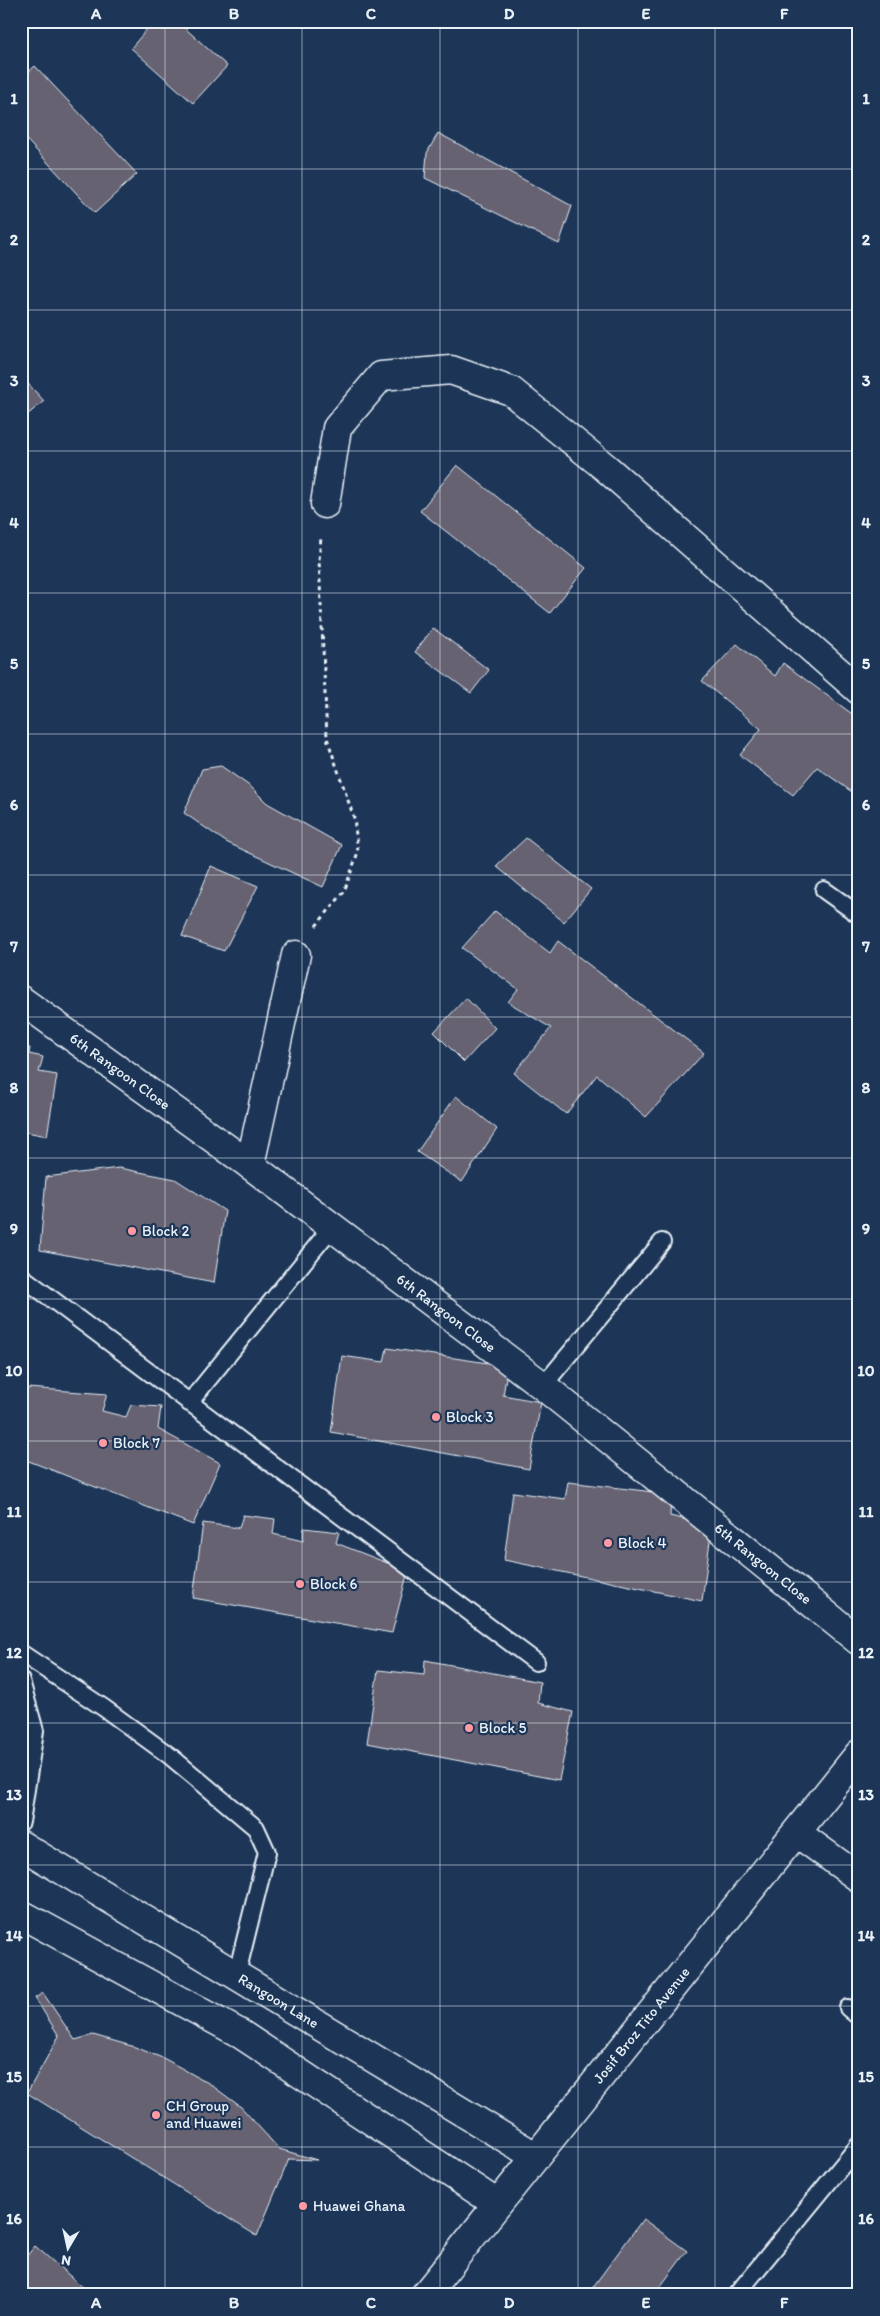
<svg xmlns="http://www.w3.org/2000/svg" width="880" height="2316" font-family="Itim,sans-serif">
<rect width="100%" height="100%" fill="#1d3557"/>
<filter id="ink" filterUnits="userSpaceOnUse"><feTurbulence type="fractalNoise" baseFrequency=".02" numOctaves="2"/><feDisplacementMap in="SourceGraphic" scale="10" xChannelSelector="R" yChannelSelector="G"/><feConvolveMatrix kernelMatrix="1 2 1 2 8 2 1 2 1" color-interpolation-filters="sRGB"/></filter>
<g filter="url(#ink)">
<path fill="#666272" stroke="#e8f1f8" d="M154,21H177L227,66L193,103L131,48Z
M35,66L137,174L95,213L21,134V79Z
M438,133L572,206L559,244L425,178L427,153Z
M21,376L44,401L21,420Z
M457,465L586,568L550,613L420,511Z
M433,628L489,670L471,693L415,652Z
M737,644L775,676L783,663L859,719V797L817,767L793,795L740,755L761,729L702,681Z
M221,766L251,787L267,803L342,845L323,887L226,842L184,813L202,769Z
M526,838L591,889L564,922L496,866Z
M211,866L258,886L224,951L182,936Z
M495,911L550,953L558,941L704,1053L646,1117L597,1075L566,1114L514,1073L551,1028L508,1002L518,989L462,948Z
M466,998L495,1028L464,1062L434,1032Z
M21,1047L30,1048L29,1054L43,1057L39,1072L57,1075L47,1136L21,1131Z
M456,1096L497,1129L462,1182L417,1152Z
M119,1168L175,1179L225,1211L214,1283L40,1250L46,1177Z
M387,1348L508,1366L503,1395L541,1402L529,1469L331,1432L342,1356L384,1362Z
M28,1388L107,1394L102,1411L126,1417L131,1405L161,1407L158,1429L220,1463L193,1525L21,1458V1409Z
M568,1482L671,1494L670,1516L712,1526L702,1601L504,1560L513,1492L565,1499Z
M243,1515L275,1519L273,1534L303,1541L304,1528L339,1532L336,1543L408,1571L392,1633L193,1598L203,1523L239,1528Z
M425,1660L540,1682L538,1703L573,1712L559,1780L367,1743L378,1670L424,1675Z
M43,1993L75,2040L93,2035L135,2047L165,2059L210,2084L241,2107L279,2149L317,2160L289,2159L257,2236L27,2093L59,2036L35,1998Z
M643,2219L687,2251L654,2295H587Z
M35,2246L92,2295H21V2263Z"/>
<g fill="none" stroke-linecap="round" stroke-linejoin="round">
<g stroke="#e8f1f8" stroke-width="20">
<path id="lane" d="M824,890L859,915
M21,1276L536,1662
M543,1386L662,1242
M189,1403L332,1227
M21,1653L104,1708L170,1756L256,1828L267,1852L236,1977
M21,1681L35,1731L21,1822
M848,2008L859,2017
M736,2295L859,2145"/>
</g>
<g stroke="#e8f1f8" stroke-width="31">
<g id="street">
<path d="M325,504L337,428L381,376L451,370L511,391L606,468L859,690"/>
<path id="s1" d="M21,1000L250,1165L543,1386L859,1641"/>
<path d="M250,1165L296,955"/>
<path d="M797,1833L859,1878"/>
<path id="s2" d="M21,1845L535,2156"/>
<path d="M21,1914L239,2033L496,2203"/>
</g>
</g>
<g stroke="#e8f1f8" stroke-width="31">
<g id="secondary">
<path id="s3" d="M425,2295L859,1754"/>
</g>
</g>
<path stroke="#e8f1f8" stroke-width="3" stroke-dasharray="4 4" stroke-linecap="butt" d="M316,926L344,892L358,852L354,818L327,738L319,560L321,537"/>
<use href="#lane" stroke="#1d3557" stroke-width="16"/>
<use href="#street" stroke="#1d3557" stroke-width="28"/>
<use href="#secondary" stroke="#1d3557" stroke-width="28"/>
</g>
</g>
<path fill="none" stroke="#e8f1f8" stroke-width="1" stroke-opacity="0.55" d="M165,21V2295M302,21V2295M440,21V2295M578,21V2295M715,21V2295M21,169H859M21,310H859M21,451H859M21,593H859M21,734H859M21,875H859M21,1017H859M21,1158H859M21,1299H859M21,1441H859M21,1582H859M21,1723H859M21,1865H859M21,2006H859M21,2147H859"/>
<g fill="#ff9aa2" stroke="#1d3557" stroke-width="2">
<circle cx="132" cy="1231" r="5"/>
<circle cx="436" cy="1417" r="5"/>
<circle cx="103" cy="1443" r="5"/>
<circle cx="608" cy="1543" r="5"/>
<circle cx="300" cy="1584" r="5"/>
<circle cx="469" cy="1728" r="5"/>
<circle cx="156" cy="2115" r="5"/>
<circle cx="303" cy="2206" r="5"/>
</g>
<g text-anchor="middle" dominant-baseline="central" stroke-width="4.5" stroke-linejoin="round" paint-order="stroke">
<g font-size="15" fill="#e8f1f8" stroke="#1d3557">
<text stroke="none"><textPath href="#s1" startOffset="122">6th Rangoon Close</textPath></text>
<text stroke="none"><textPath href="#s1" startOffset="528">6th Rangoon Close</textPath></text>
<text stroke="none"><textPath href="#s1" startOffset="932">6th Rangoon Close</textPath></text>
<text stroke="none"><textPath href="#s2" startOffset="301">Rangoon Lane</textPath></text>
<text stroke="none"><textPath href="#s3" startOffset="346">Josif Broz Tito Avenue</textPath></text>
</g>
<g font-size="15" fill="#e8f1f8" stroke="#1d3557" text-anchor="start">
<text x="142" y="1231">Block 2</text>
<text x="446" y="1417">Block 3</text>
<text x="113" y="1443">Block 7</text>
<text x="618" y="1543">Block 4</text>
<text x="310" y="1584">Block 6</text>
<text x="479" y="1728">Block 5</text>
<text x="166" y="2106">CH Group<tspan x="166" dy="17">and Huawei</tspan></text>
<text x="313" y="2206">Huawei Ghana</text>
</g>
</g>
<rect width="880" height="2316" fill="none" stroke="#1d3557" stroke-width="55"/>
<g transform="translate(68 2248) rotate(189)" stroke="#1d3557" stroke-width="4" paint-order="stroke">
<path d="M0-4L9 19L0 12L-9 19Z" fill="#e8f1f8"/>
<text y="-8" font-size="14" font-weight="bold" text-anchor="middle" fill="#e8f1f8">N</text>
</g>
<rect x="28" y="28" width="824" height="2260" fill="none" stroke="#e8f1f8" stroke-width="2"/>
<g font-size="16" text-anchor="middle" font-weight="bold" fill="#e8f1f8">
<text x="96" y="19">A</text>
<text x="234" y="19">B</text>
<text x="371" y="19">C</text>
<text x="509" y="19">D</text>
<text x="646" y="19">E</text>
<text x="784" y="19">F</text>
<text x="14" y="104">1</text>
<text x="866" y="104">1</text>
<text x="14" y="245">2</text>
<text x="866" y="245">2</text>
<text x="14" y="386">3</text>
<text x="866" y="386">3</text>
<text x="14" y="528">4</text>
<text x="866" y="528">4</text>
<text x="14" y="669">5</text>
<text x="866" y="669">5</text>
<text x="14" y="810">6</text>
<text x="866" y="810">6</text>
<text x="14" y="952">7</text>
<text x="866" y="952">7</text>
<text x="14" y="1093">8</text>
<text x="866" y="1093">8</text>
<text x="14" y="1234">9</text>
<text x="866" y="1234">9</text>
<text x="14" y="1376">10</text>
<text x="866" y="1376">10</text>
<text x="14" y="1517">11</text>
<text x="866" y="1517">11</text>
<text x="14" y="1658">12</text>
<text x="866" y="1658">12</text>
<text x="14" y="1800">13</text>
<text x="866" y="1800">13</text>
<text x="14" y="1941">14</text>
<text x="866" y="1941">14</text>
<text x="14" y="2082">15</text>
<text x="866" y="2082">15</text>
<text x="14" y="2224">16</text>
<text x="866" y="2224">16</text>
<text x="96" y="2308">A</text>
<text x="234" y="2308">B</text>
<text x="371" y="2308">C</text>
<text x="509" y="2308">D</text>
<text x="646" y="2308">E</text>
<text x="784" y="2308">F</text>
</g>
</svg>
